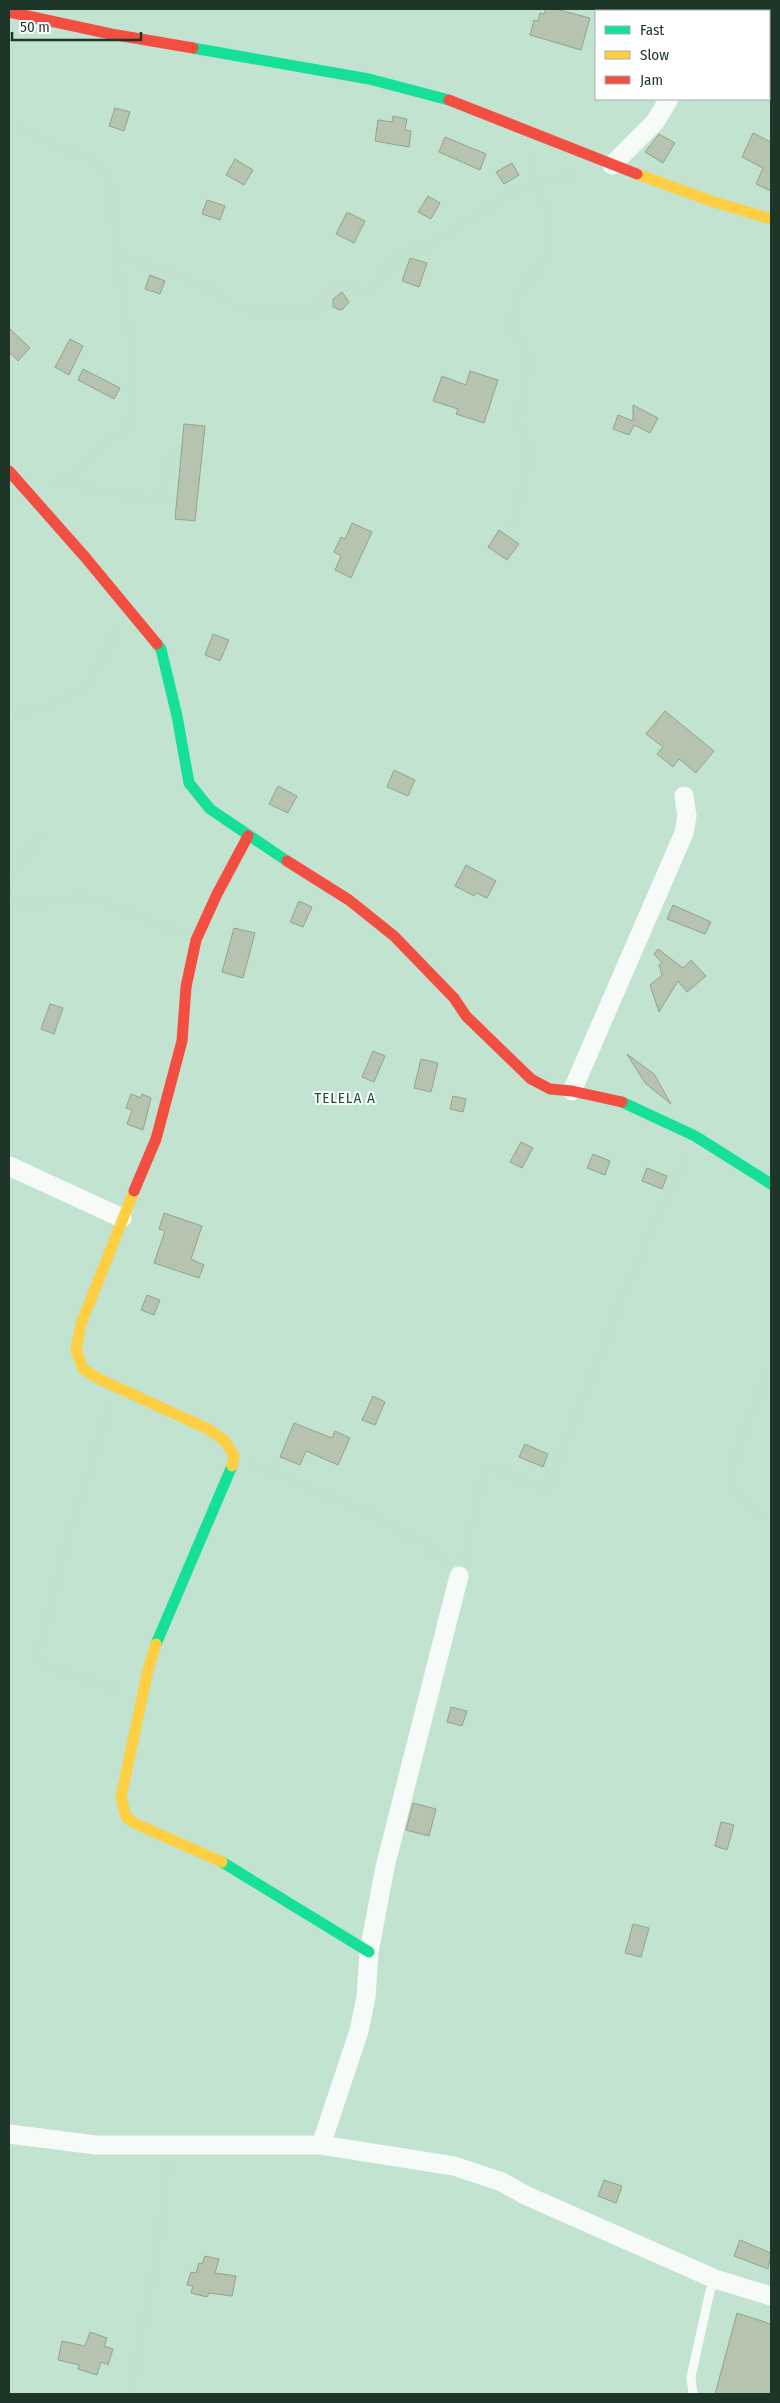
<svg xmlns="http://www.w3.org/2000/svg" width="780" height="2403" font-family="'Fira Sans Condensed',sans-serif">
<rect width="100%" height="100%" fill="#c1e3cf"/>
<path fill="#b6c3af" stroke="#95a28e" d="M546,9H556L590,18L581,50L530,35L534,20L538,21L540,13L544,14Z
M115,108L130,112L124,131L109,126Z
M393,116L407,119L405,130L411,131L409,147L375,141L378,120L392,122Z
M753,133L771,142V191L756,184L763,168L742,157Z
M659,134L675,143L663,163L645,152Z
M445,137L486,154L480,170L439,152Z
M235,159L253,170L244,185L226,175Z
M512,163L519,175L504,184L496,172Z
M428,196L440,203L431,219L418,212Z
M207,200L225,206L220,220L202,214Z
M347,212L365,221L354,243L336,234Z
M410,258L427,263L419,287L402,281Z
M150,275L165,281L160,294L145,289Z
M342,292L349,302L343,309L339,310L333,307V299Z
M9,328L30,348L18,361L9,352Z
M70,339L83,346L69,375L55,367Z
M83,369L120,388L114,399L78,380Z
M470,371L498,380L484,423L456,414L458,409L433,401L442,376L466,385Z
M633,405L658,418L650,433L634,425L629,435L613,429L618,415L633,421Z
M184,424L205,426L195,521L175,519Z
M352,523L372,532L351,578L335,570L341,556L334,552L341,537L345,539Z
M499,530L519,544L507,560L488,547Z
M213,634L229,640L220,661L205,655Z
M665,711L714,751L696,773L679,759L673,767L657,754L663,747L646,734Z
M394,770L415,780L408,796L387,787Z
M278,786L297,796L288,813L269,804Z
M466,865L496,881L487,898L476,893L474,896L455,886Z
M299,901L312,907L303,927L290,922Z
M673,905L711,922L705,934L667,919Z
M234,928L255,933L243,978L222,972Z
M658,949L683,968L691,960L706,976L687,992L678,981L659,1012L650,985L662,975L659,965L662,963L654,954Z
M50,1004L63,1008L54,1034L41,1029Z
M373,1051L385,1056L374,1082L362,1077Z
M627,1054L654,1074L671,1104L645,1083Z
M421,1059L438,1063L431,1092L414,1088Z
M131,1094L141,1098L142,1094L151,1098L143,1130L127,1124L132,1110L126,1108Z
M453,1096L466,1099L463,1112L450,1109Z
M521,1142L533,1148L522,1168L510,1162Z
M593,1154L610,1161L605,1175L587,1168Z
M647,1168L667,1176L662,1189L642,1181Z
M164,1213L202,1226L191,1259L204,1265L199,1278L154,1263L165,1231L159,1229Z
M147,1295L160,1300L154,1315L141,1310Z
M373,1396L385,1402L375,1425L362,1420Z
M294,1423L332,1438L335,1431L350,1438L338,1465L306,1451L300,1465L280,1457Z
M525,1444L548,1454L543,1467L519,1457Z
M451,1707L467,1711L462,1726L447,1722Z
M413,1803L436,1809L429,1836L406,1830Z
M721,1822L734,1825L727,1850L715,1846Z
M633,1924L649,1928L641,1957L625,1953Z
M604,2180L622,2186L616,2203L598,2196Z
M740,2240L771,2253L768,2269L734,2256Z
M205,2256L219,2259L215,2273L236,2276L232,2296L209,2293L207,2297L191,2293L193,2286L187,2285L191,2272L196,2273L199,2263L202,2264Z
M737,2313L771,2324V2394H715Z
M90,2332L107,2338L104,2346L113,2349L108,2365L101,2362L97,2375L78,2369L79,2365L58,2360L62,2341L85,2346Z"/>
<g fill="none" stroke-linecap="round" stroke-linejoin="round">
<path stroke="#ced9d2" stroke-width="3" stroke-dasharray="1 4" stroke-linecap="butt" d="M9,121L40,139L87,158L107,175L112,194L115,255L132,347L134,411L127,427L61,483L50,486
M115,255L181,277L210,289L240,309L264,313L311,312L318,309L327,292L337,284L366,291L375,286L399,252L427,246L468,219L534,183L575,174
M62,483L148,499L159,498L165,492L171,452
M513,525L530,454L518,422L529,357L512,330L517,293L546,260L548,216L534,183L532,155
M15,714L55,703L87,686L118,630
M41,837C29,851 0,881 14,902C35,909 58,897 79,897C99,897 155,924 177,932
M771,1367L742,1437L730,1478L740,1500L771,1521
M109,1406L66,1544L37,1656L41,1663L52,1668L121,1692
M253,1465L362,1509L426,1545L448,1566
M463,1561L482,1482L488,1468L497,1469L545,1490L550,1486L618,1306L687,1154
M130,2394L156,2260L168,2163"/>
<path stroke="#f6fbf8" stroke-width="9" d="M693,2394L691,2377L710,2291L715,2279"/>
<path stroke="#f6fbf8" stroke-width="19" d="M769,12L771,9
M612,165L655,122L669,99
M572,1091L684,833L687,816L684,796
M9,1166L122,1218
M9,2134L96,2145H321L454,2166L502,2182L525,2195L715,2279L771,2296
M321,2145L359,2031L366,1997L369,1952L385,1867L459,1576"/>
<path stroke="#16e098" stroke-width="11" d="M193,48L369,79L449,100
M157,644L161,649L177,716L189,783L210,809L287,861
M622,1102L695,1136L771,1184
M156,1644L232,1466
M222,1862L369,1952"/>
<path stroke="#ffcf43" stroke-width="11" d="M637,174L711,201L771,219
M134,1191L81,1324L76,1350L83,1369L101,1380L208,1429L225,1441L234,1456L232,1466
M156,1644L148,1670L121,1797L126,1817L136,1824L222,1862"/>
<path stroke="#f24e42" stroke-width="11" d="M9,12L111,34L193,48
M449,100L637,174
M9,471L85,557L157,644
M287,861L349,900L394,936L454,998L466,1016L531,1079L550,1089L572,1091L622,1102
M134,1191L156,1139L182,1041L186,987L196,940L217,894L248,836"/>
</g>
<g text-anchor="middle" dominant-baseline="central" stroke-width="4" stroke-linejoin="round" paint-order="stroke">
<g font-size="15" letter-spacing="1" fill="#185538" stroke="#fff">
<text x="345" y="1098">TELELA A</text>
</g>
</g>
<rect width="780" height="2403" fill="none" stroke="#1d3628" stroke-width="20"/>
<rect x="595" y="10" width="175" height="90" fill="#ffffff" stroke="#a5afa9"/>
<rect x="605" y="26" width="25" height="8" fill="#16e098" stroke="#a5afa9"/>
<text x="640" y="35" font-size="15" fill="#1d3628">Fast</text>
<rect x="605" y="51" width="25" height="8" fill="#ffcf43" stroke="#a5afa9"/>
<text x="640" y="60" font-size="15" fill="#1d3628">Slow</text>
<rect x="605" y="76" width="25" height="8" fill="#f24e42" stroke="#a5afa9"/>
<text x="640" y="85" font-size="15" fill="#1d3628">Jam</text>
<path d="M12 32v8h129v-8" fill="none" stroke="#1d3628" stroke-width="2.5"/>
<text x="20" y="32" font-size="15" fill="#1d3628" stroke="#ffffff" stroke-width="4" paint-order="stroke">50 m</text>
</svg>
